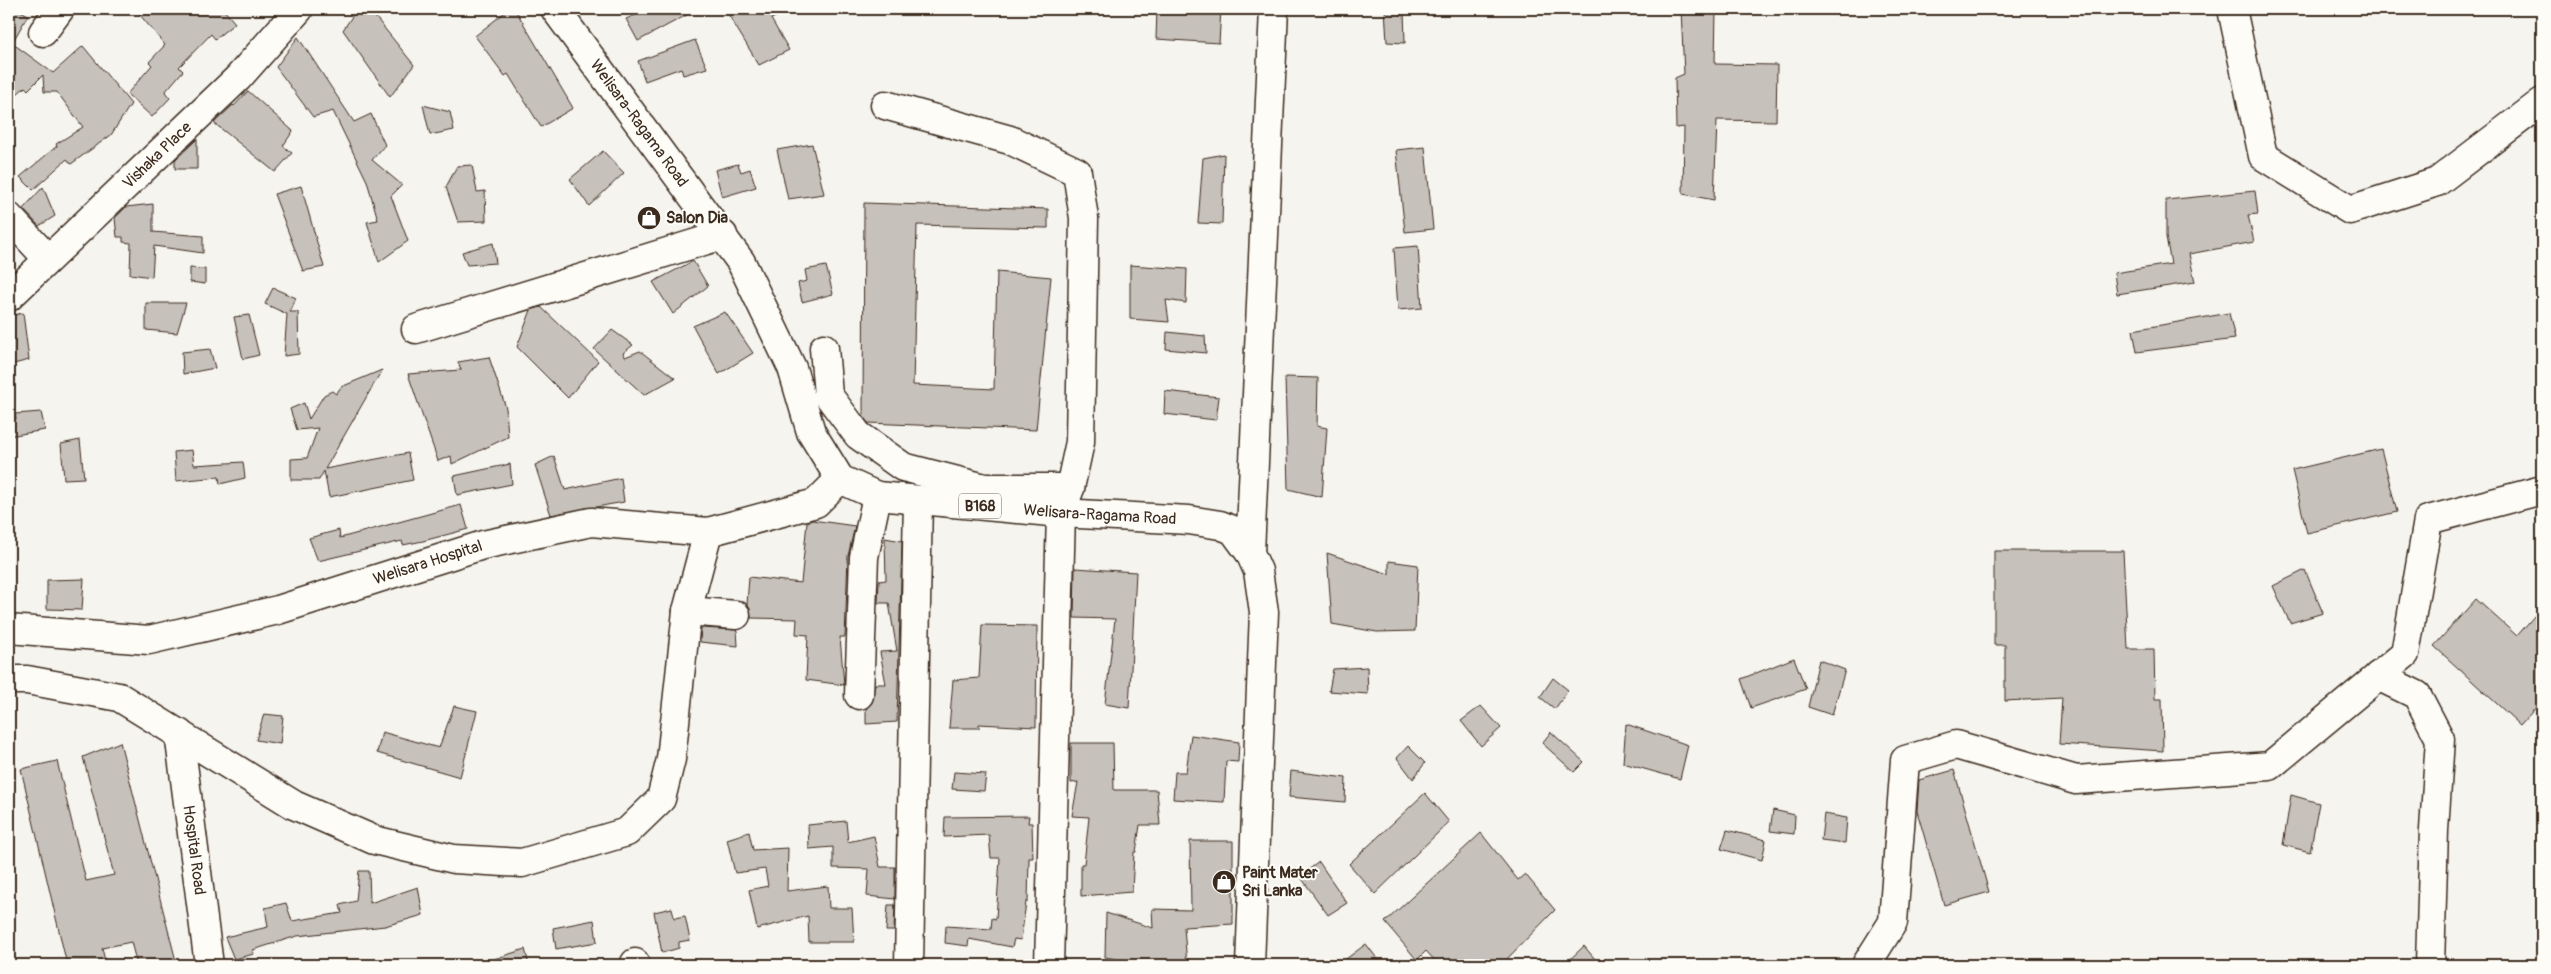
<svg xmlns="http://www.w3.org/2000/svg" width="2551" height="974" font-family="Pangolin,sans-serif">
<rect width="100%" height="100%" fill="#f5f4ee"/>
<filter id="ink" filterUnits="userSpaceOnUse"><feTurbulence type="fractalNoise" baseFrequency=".02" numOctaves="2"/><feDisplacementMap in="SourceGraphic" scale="10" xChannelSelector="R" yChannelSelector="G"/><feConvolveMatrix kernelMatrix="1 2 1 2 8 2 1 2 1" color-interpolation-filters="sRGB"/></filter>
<g filter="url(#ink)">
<path fill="#c7c1bb" stroke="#3b2a1e" d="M9,9H17L28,15L12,43L53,73L83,46L131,104L111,135L71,164L67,159L33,190L20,177L57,146L56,144L83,127L57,92H44L43,75L28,90L25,87L9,101Z
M135,9H223L235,23L215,39L211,34L179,67L183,71L165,92L170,98L152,117L127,94L152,65L149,62L165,45Z
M357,9H369L414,65L390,97L343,30Z
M509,9H515L573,108L541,127L508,74L505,76L475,36Z
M650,9H698L638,41L626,19Z
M725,9H792L771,19L789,50L759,65Z
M1157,9H1221L1219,43L1156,39Z
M1385,9H1404L1405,43L1387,42Z
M1681,9H1716L1715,64L1777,65L1776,121L1717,120L1714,200L1683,194L1684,127L1676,128L1675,78L1684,74Z
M298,37L354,122L371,114L385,145L372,160L402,185L391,196L408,241L379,262L367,222L378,220L367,181L333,111L313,117L276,67Z
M695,40L707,68L683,75L681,68L645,81L638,61Z
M248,91L293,131L283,146L292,153L275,172L214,123L233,105L234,106Z
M423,105L450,112L454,130L430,135Z
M197,139V169H175V160Z
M812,144L824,194L788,199L777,150Z
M1425,147L1433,229L1405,232L1396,150Z
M603,151L624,173L589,206L570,179Z
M1224,154L1222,224L1198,223L1203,158Z
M738,164L741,172L750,169L756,187L722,197L715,170Z
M472,165L477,192L485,191L486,221L458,222L446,187L457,166Z
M301,186L324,267L303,271L274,194Z
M43,187L55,216L39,226L23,209Z
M2255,191L2258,214L2248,215L2254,242L2189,254L2195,282L2117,294L2114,273L2171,264L2166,237V200Z
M864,203L1048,209V228L917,225L913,385L994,389L997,272L1051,277L1036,430L868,423L863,416Z
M153,204V232L203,236V253L154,246L152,277L130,274L131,243L123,242V237H117L115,218L126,207Z
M493,243L496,263L467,265L462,252Z
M1418,246L1422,308L1398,310L1394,248Z
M693,261L708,286L673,314L653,282Z
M1130,265L1187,269L1186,303L1166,300L1169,322L1130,319Z
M826,266L833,294L802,302L798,283L807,281L805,270Z
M190,268L205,269V284L190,282Z
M273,288L296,298L290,312H298L299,354L284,356L287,314L265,304Z
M146,303H186L177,333L146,330Z
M541,307L598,361L568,398L517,347L531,310Z
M725,312L753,353L719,374L693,326Z
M23,313L29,360L10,365L9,316Z
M2229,313L2235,339L2137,352L2133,330Z
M249,315L259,355L243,359L234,317Z
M612,330L633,345L623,353L625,357L640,351L675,378L644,395L594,349Z
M1167,332L1205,336L1206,353L1166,349Z
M210,349L215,368L183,374L182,352Z
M489,357L506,408L508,437L452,464L451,456L438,461L408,374L461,370L458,362Z
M382,370L325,469L408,453L413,480L329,497L324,471L319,480H291V459L307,458L318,428L297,430L290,409L304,403L309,419L324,395L332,391L336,394L341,387Z
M1285,377L1318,378L1317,426L1327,428L1322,497L1288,489Z
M1165,391L1219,397L1216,420L1164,414Z
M41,412L45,430L9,436V421L16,419L15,414Z
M80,440L84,478L64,479L61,444Z
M2381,449L2397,512L2307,533L2292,470Z
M192,450L194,465L243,462L245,478L220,484L219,477L176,481L174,452Z
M554,456L565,490L621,478L624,502L551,515L535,465Z
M510,464L512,484L457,495L454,476Z
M461,505L468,529L423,541L403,545L402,541L318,561L309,538L339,530L340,538Z
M812,520L855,526L848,556L845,637H840L844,685L806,680L808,635L796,634L797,619L751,618L750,609L747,604L749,577L801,583L807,522Z
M885,538L902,541L897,722L866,724V709L872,703L875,684H886L880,652L897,651L889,603H878L879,581L886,580Z
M1994,551H2123L2128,649H2154L2155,699H2162L2163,751L2059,744L2062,698L2005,701V645H1994Z
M1327,553L1389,574V561L1418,565L1415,631L1377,632L1332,624Z
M1075,568L1136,572L1129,708L1105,704L1115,619L1074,618Z
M2305,570L2323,613L2290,623L2273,586Z
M84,579L82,610L47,609V580Z
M2476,599L2517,636L2542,607V701L2520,725L2434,646Z
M982,625L1037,626L1036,727L979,724V728H949L953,680L979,678Z
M701,628L737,630L738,646L700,642Z
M1794,658L1806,689L1751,708L1741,679Z
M1819,660L1845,670L1832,715L1808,707Z
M1367,667L1368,694L1329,691L1333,669Z
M1553,678L1568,690L1555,709L1540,697Z
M454,706L477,711L460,777L377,753L382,732L439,748Z
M1481,706L1501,728L1481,746L1461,721Z
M264,714L283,716L280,744L256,740Z
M1626,724L1688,745L1680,779L1623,763Z
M1551,732L1584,762L1574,772L1542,743Z
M1191,735L1239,742L1238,762L1226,761L1224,802L1173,799L1175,772H1186Z
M120,742L176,961L159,965H137L131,942L102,948L106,965H67L21,769L57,761L86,881L114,875L83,757Z
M1071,743H1113L1114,790H1157L1160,825H1140L1136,852H1134L1132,892L1081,896V864H1084L1089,817L1072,816L1078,782L1071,783Z
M1408,746L1425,763L1413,779L1397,758Z
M1954,770L1989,892L1944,905L1917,811L1919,780Z
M1291,771L1346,778L1345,802L1289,797Z
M954,772L986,774L984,791L952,789Z
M1425,793L1449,822L1375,894L1349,864Z
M2291,795L2319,803L2310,852L2283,845Z
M1773,810L1795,815L1794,834L1770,831Z
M1824,814L1847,818L1845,843L1821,840Z
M1029,816L1028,823H1032L1033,858H1029L1028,902H1026L1021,940L1014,939L1012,947L969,939L968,946L945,943L946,926L991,929L992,918L996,919L1000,858H991L989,835L944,837L945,817Z
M846,821L848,842L874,836L880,867H895V899L867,896L869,869L833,868V847L809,849L808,825Z
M1727,830L1766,840L1762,860L1721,849Z
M749,832L753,850L788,848L787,891L828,886L829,908H852L854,942H809L808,916L757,929L749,890L768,886L765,869L735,873L727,839Z
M1481,833L1518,880L1525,874L1555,910L1501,965H1439L1426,951L1417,960L1385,922Z
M1190,841H1233V924L1184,927L1187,965H1150L1105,957L1106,913L1153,928L1152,909L1191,910Z
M1319,862L1347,903L1328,915L1300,876Z
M359,871H369L370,903L418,887L423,915L385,926L297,936L253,950L254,954L234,959L225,937L268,927L265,908L286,903L292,921L342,913L340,905L356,901Z
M888,905H895L894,931H886Z
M672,908L674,918L685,916L690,940L679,942V948L662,953L654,912Z
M594,920L597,942L556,949L553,928Z
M1366,944L1382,965H1338Z
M1584,946L1600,965H1564Z
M525,949L529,965H485V962Z"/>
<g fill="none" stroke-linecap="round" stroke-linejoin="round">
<g stroke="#3b2a1e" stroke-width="31">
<g id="minor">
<path d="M2232,9L2263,156L2350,210L2437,182L2542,102"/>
<path d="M43,32L60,9"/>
<path d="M885,105L1010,140L1077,172L1084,218L1080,442L1070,488L1061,513L1049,965"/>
<path d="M9,217L47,258"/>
<path id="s1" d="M9,297L238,78L299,9"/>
<path d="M416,329L723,235"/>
<path d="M824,348L828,395L858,435L903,467L985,488H1070"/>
<path d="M1250,553L1274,9"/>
<path d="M687,611L736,615"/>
<path id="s2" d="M9,629L149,640L278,610L483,545L591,522L708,532L816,503L840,479"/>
<path d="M2378,676L2417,695L2440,739L2434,830L2430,965"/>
<path d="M9,680H27L119,697L294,805L374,840L454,859L522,863L627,832L661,799L671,759L687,611L708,532"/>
<path d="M859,695L864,557L877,496"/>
<path id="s3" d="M179,733L209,965"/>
<path d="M635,963V965"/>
<path d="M909,965L918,500"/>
<path d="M1866,965L1893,922L1905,760L1956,745L2076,780L2270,766L2405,654L2428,520L2542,490"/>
</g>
</g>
<g stroke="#3b2a1e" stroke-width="31">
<g id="major">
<path id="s4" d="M555,9L741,262L792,368L811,432L840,479L877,496L1061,513L1189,520L1220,525L1233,530L1250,553L1258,571L1264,612L1250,965"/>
</g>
</g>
<use href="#minor" stroke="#fdfcf7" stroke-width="28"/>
<use href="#major" stroke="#fdfcf7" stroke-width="28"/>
</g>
</g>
<defs>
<g id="shop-disc" transform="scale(1.25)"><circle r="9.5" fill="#3b2a1e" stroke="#fdfcf7"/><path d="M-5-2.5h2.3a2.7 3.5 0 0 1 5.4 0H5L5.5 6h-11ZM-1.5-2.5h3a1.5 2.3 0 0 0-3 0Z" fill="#fff"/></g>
</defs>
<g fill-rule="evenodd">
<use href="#shop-disc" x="649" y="218"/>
<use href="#shop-disc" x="1224" y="882"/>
</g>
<g text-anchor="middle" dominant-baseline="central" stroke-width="4" stroke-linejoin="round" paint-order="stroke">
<rect fill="#fdfcf7" stroke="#75695f" stroke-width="1" x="959" y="493.5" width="42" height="25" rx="4"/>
<g font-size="15" font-weight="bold" fill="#3b2a1e">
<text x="980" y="506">B168</text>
</g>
<g font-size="16" fill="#3b2a1e" stroke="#fdfcf7">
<text stroke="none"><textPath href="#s4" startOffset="142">Welisara-Ragama Road</textPath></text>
<text stroke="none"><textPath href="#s1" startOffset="205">Vishaka Place</textPath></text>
<text stroke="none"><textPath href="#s4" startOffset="818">Welisara-Ragama Road</textPath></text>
<text stroke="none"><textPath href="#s2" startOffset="430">Welisara Hospital</textPath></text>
<text stroke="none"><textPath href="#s3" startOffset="118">Hospital Road</textPath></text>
</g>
<g font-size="16" font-weight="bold" fill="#3b2a1e" stroke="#fdfcf7" text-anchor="start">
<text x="666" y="218">Salon Dia</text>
<text x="1242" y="873">Paint Mater<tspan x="1242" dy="18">Sri Lanka</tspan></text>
</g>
</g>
<rect width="2551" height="974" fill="none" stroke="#fdfcf7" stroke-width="30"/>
<rect x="15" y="15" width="2521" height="944" fill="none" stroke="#3b2a1e" stroke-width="2" filter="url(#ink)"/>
</svg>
